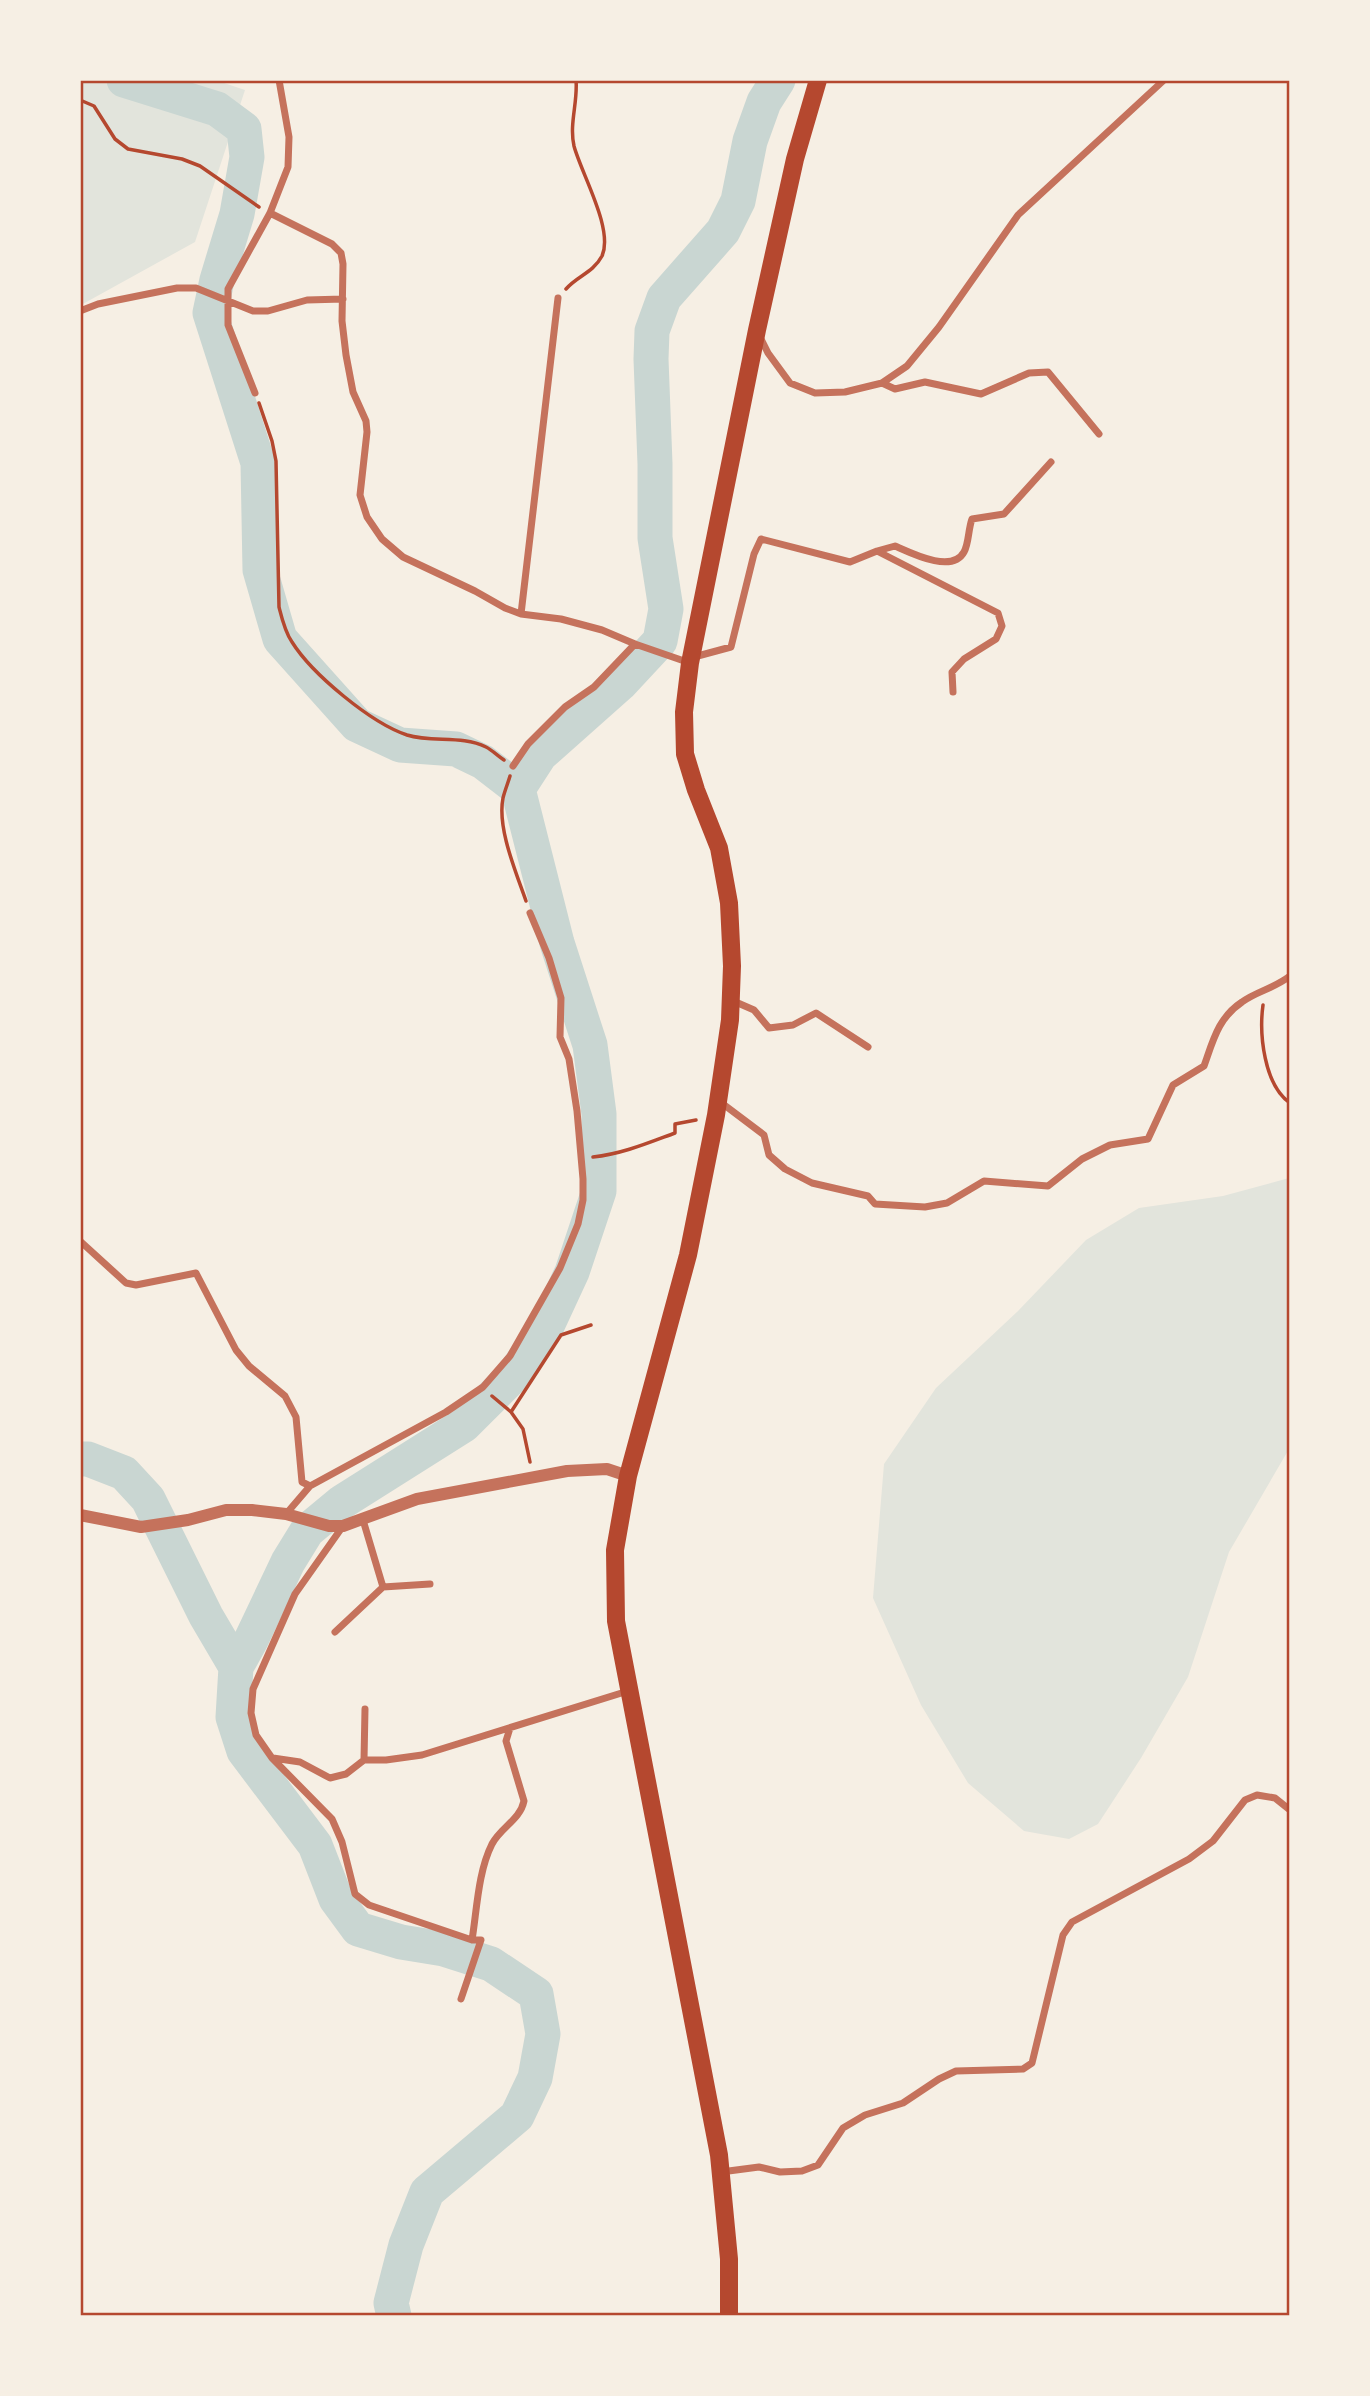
<svg xmlns="http://www.w3.org/2000/svg" width="1370" height="2396" font-family="Inter,sans-serif">
<rect width="100%" height="100%" fill="#f6efe4"/>
<path fill="#e2e4dc" d="M81,81H218L245,90L195,242L81,305Z
M1289,1178V1449L1229,1552L1188,1677L1141,1758L1098,1824L1069,1839L1024,1831L968,1783L921,1705L873,1598L884,1464L936,1388L1018,1311L1086,1240L1139,1208L1223,1196Z"/>
<g fill="none" stroke-linecap="round" stroke-linejoin="round">
<path stroke="#c9d6d2" stroke-width="35" d="M124,80L217,109L244,129L247,157L237,214L217,280L210,313L258,463L260,570L280,639L357,725L400,745L456,749L483,762L518,789L557,943L590,1045L599,1114V1191L572,1272L547,1326L513,1376L464,1425L342,1502L307,1531L288,1562L251,1640L236,1667L233,1717L244,1751L315,1845L336,1899L358,1929L401,1942L444,1949L491,1964L536,1994L543,2034L535,2078L517,2116L427,2192L406,2245L391,2303L394,2316
M518,789L540,755L620,684L660,641L666,609L655,538V464L651,359L652,331L664,298L723,231L738,201L750,141L764,102L778,80
M80,1459H88L124,1473L148,1499L206,1616L236,1667"/>
<path stroke="#b5482f" stroke-width="3.5" d="M80,100L94,106L115,139L128,149L182,159L200,166L259,207
M566,289C577,276 593,273 602,256C614,229 581,173 574,146C569,124 578,102 576,80
M259,403L272,441L276,461L279,607C282,619 285,632 292,642C312,674 371,723 407,735C433,743 461,735 486,747C492,750 498,756 504,760
M510,776C508,783 505,790 503,798C497,828 516,872 526,901
M1263,1005C1259,1034 1264,1085 1290,1103
M593,1157C622,1154 648,1143 675,1133V1124L696,1120
M492,1396L511,1412L523,1429L530,1462
M511,1412L561,1335L591,1325"/>
<path stroke="#c5725c" stroke-width="7" d="M270,213L332,244L341,253L343,264L342,321L346,355L353,392L366,421L367,432L360,495L367,517L382,539L403,557L475,591L505,608L521,614L561,619L602,630L635,644L690,663
M80,311L98,304L177,288H196L253,311H268L307,300L343,299
M760,337L768,353L790,383L815,393L845,392L882,383L907,366L939,327L1018,215L1164,80
M882,383L895,389L925,382L981,394L1029,373L1048,372L1099,434
M255,393L228,325V289L270,213L288,167L289,137L279,80
M877,551L895,546C911,553 952,574 964,552C969,543 968,530 972,519L1004,514L1051,462
M521,614L558,298
M694,657L731,647L754,554L761,539L850,562L877,551L998,613L1002,626L996,639L964,659L952,672L953,692
M513,766L528,744L565,707L594,687L635,644
M731,1000L754,1010L769,1028L793,1025L816,1013L868,1047
M719,1101L764,1135L769,1155L785,1169L812,1183L868,1196L875,1204L925,1207L947,1203L984,1181L1048,1186L1082,1159L1110,1145L1148,1139L1173,1085L1204,1066C1213,1041 1218,1018 1242,1002C1257,991 1273,989 1290,976
M80,1241L126,1283L136,1285L196,1273L236,1350L249,1366L285,1396L296,1417L302,1482L310,1486L446,1412L483,1387L510,1356L560,1268L578,1224L583,1200V1179L577,1111L569,1059L560,1037L561,998L549,958L530,913
M286,1514L310,1486
M363,1520L383,1587
M343,1526L295,1594L253,1689L251,1713L256,1735L272,1758L332,1819L342,1842L355,1894L369,1905L472,1940H481L461,1999
M335,1632L383,1587L430,1584
M365,1709L364,1760H386L422,1755L628,1691
M273,1758L300,1762L330,1778L346,1774L364,1760
M472,1940C477,1909 478,1872 492,1844C501,1827 520,1820 524,1801L506,1741L510,1728
M721,2172L759,2167L780,2172L802,2171L818,2165L843,2128L865,2115L903,2103L939,2079L956,2071L1023,2069L1032,2063L1063,1935L1072,1922L1189,1859L1213,1841L1245,1800L1257,1795L1275,1798L1290,1810"/>
<path stroke="#c5725c" stroke-width="12" d="M80,1515L141,1527L188,1520L226,1510H252L286,1514L329,1526H343L417,1499L567,1471L607,1469L628,1476"/>
<path stroke="#b5482f" stroke-width="18" d="M729,2316V2259L719,2155L616,1621L615,1550L628,1476L688,1255L716,1115L730,1020L732,966L729,903L719,848L696,790L685,754L684,712L690,663L757,330L795,159L818,80"/>
</g>
<rect width="1370" height="2396" fill="none" stroke="#f6efe4" stroke-width="164"/>
<rect x="82" y="82" width="1206" height="2232" fill="none" stroke="#b5482f" stroke-width="2.5"/>
</svg>
